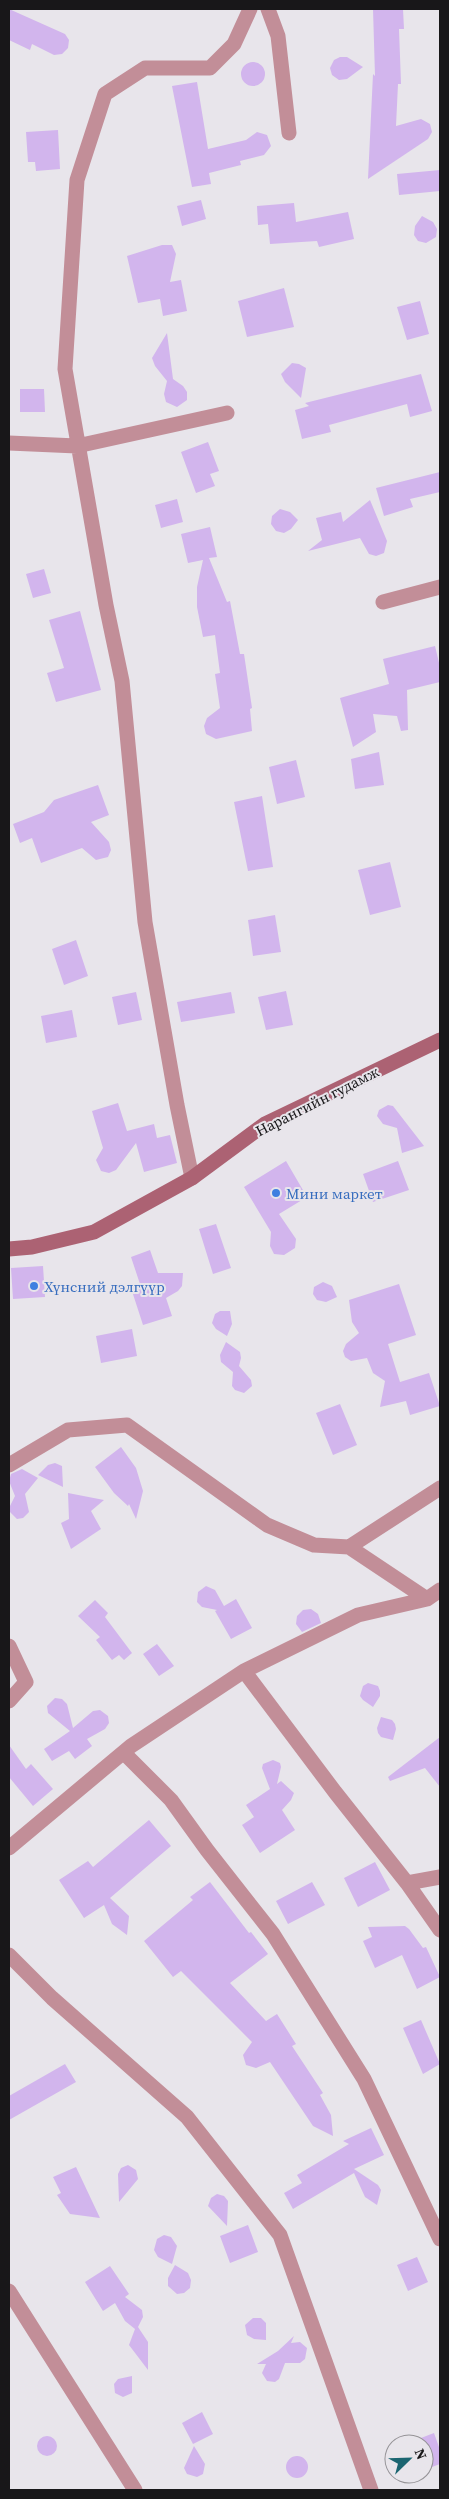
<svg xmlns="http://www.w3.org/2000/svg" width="449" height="2499" font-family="'Source Serif 4',serif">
<rect width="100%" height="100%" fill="#e8e5eb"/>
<path fill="#d2b5ed" d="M9,9L65,34L69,40L68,48L62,54L54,55L32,44L30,50L9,40Z
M373,9H403L404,29H399L401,84H398L396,126L421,119L430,124L432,132L428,139L368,179L373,74L375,76Z
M340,57H347L363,67L347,79L339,80L332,75L330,68L334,60Z
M241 74a12 12 0 1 1 24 0a12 12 0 1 1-24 0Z
M197,82L208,149L246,140L257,132L267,135L271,146L264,155L240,161L241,165L209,173L211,184L192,187L172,86Z
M58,130L60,169L36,171L35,162H28L26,132Z
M440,170V191L399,195L397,174Z
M201,200L206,219L182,226L177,206Z
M294,203L296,222L348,212L354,239L319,247L317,241L270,244L268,224L258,225L257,206Z
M422,216L433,222L437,229L436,237L426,243L418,241L414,235L415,226Z
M162,245H172L176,254L170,282L181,280L187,311L163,316L160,299L138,303L127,256Z
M284,288L294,327L247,337L238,301Z
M420,301L429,334L407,340L397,307Z
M167,333L173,379L183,386L187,392V400L177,407L166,402L164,394L167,381L155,366L152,358Z
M292,363L299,364L306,368L301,398L285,382L281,374Z
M421,374L432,411L410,417L407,404L329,425L331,432L302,439L295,410L309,406L305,403Z
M20,389H44L45,412H20Z
M208,442L219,471L210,474L215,486L196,493L181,452Z
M440,472V492L410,499L413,507L384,516L376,488Z
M177,499L183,522L161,528L155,505Z
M370,500L387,541L384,553L376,556L369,554L360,538L308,551L322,540L316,518L341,512L343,522Z
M280,509L290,512L298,520L291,529L284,533L276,531L271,524L272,516Z
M210,527L217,557L209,558L227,602L230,601L240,654H244L252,708L250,709L252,731L216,739L206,734L204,726L207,718L220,708L215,674L220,673L215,635L203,637L197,607V587L203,560L188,563L181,534Z
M44,569L51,593L33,598L26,574Z
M80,611L101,690L56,702L47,673L64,668L49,620Z
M435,646L440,667V682L407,690L408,730L401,731L397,716L373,714L376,732L353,747L340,698L389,684L383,659Z
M379,752L384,785L355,789L351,759Z
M296,760L305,797L277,804L269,767Z
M98,785L109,815L91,822L109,842L111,850L108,857L96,860L82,848L41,863L32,838L20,843L13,824L44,812L54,800Z
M262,796L273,867L248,871L234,802Z
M390,862L401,907L370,915L358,870Z
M275,915L281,952L253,956L248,920Z
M76,940L88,976L64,985L52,949Z
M286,991L293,1025L266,1030L258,997Z
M136,992L142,1020L118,1025L112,997Z
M231,992L235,1013L181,1022L177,1002Z
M72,1010L77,1037L46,1043L41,1016Z
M118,1103L127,1131L154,1124L157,1138L170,1135L177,1163L144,1172L136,1143L116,1170L109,1173L101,1171L96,1160L103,1148L92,1111Z
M388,1105L393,1106L424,1146L402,1153L397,1128L383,1124L377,1116L379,1110Z
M286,1161L307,1197L279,1214L296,1239L295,1248L284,1255L274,1254L270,1246L271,1232L244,1187Z
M398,1161L409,1190L373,1202L363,1174Z
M216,1224L231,1268L213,1274L199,1229Z
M150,1250L158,1273H183L182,1286L178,1291L166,1298L172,1316L143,1325L131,1288L140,1284L131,1257Z
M43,1266L45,1297L13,1299L11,1268Z
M323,1282L332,1286L337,1297L326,1302L317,1300L313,1294L314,1287Z
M399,1284L416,1335L388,1344L400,1382L429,1373L440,1406L410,1415L406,1401L380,1407L385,1381L373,1373L367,1358L351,1361L345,1357L343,1351L346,1344L359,1333L352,1322L349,1300Z
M220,1311H230L232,1324L227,1336L216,1329L212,1323L215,1314Z
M132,1329L137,1356L101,1363L96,1336Z
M226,1342L240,1352L241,1358L239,1366L251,1380L252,1386L244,1393L235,1390L232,1386L233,1372L221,1362L220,1355Z
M340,1404L357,1445L333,1455L316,1413Z
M121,1447L136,1468L143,1491L136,1519L129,1504L128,1506L114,1493L95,1467Z
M55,1463L62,1466L63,1487L38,1475L48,1465Z
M22,1469L38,1478L25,1494L29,1512L23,1518L17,1519L10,1512V1506L15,1496L9,1481L11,1474Z
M68,1493L104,1500L91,1511L101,1529L71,1549L61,1523L69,1519Z
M206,1586L215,1590L224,1606L236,1599L252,1628L231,1639L215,1611L217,1610L202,1607L197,1602L198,1592Z
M95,1600L108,1613L105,1617L132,1653L124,1660L119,1655L112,1660L96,1640L100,1637L78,1616Z
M311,1609L318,1614L321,1623L302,1632L296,1624L297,1616L303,1610Z
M157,1644L174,1666L159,1676L143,1654Z
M368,1683L378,1686L380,1691V1696L373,1707L363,1700L360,1696L363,1686Z
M55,1698L62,1699L67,1704L73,1728L93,1711L100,1710L108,1716L109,1723L105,1729L87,1739L92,1746L75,1759L69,1751L52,1761L44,1749L70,1731L48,1713L47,1706Z
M381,1717L392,1720L395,1724L396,1729L393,1740L381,1737L378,1733L377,1728Z
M440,1737V1787L425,1768L390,1781L388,1777Z
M9,1745L26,1769L31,1764L53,1789L33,1806L9,1777Z
M273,1760L280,1763L281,1767L277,1784L281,1781L294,1793L291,1800L282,1810L295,1830L260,1853L242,1825L254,1817L246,1805L270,1789L262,1768L263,1764Z
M149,1820L171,1846L110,1898L129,1916L127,1935L112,1924L104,1905L84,1918L59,1880L88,1861L93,1867Z
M375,1862L390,1890L358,1907L344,1878Z
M210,1882L249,1933L251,1932L268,1954L230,1983L266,2021L277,2014L296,2044L292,2046L323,2093L320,2095L331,2115L333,2136L313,2126L270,2062L256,2068L246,2065L243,2055L252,2042L181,1971L173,1977L144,1941L193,1900L190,1897Z
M312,1882L325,1905L288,1924L276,1901Z
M405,1926L409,1929L423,1948L426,1947L440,1977L417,1989L402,1955L375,1968L363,1941L372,1937L368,1927Z
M421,2020L440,2064L423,2074L403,2028Z
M65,2064L76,2082L9,2120V2096Z
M371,2128L384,2155L354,2169L378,2185L381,2190L377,2205L365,2197L354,2173L293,2209L284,2193L302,2183L297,2175L349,2144L343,2141Z
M128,2165L136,2170L138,2179L119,2202L118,2174L121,2168Z
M76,2167L100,2218L70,2214L57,2195L61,2193L53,2177Z
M217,2194L224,2196L228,2201L227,2226L208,2206L211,2198Z
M248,2225L258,2252L230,2263L220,2236Z
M164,2235L171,2237L177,2246L172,2264L158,2257L154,2250L157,2239Z
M417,2257L428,2282L408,2291L397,2265Z
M175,2265L188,2273L191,2280L190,2288L184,2293L177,2294L168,2286V2278Z
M110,2266L129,2294L125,2297L142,2310L143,2317L138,2327L148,2342V2370L129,2345L135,2329L125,2321L115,2303L103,2311L85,2282Z
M253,2318H261L266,2323V2340L254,2339L247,2335L245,2325Z
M294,2336L291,2343L300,2342L307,2348L305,2359L300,2363H285L279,2379L275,2382L267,2381L262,2373L266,2364H257L278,2351Z
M132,2376V2393L123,2397L115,2393L114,2384L118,2379Z
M202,2412L213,2434L193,2444L182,2423Z
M434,2433L440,2450V2464L424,2470V2444H414L413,2441Z
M37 2446a10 10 0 1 1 20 0a10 10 0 1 1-20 0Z
M194,2446L205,2464L203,2474L197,2477L187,2474L184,2468Z
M286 2467a11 11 0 1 1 22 0a11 11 0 1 1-22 0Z"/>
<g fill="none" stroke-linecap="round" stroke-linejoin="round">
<path stroke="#c28e98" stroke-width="15" d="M268,9L278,36L289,133
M9,443L77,446L227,413
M383,602L440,587
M192,1178L177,1105L145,922L122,681L106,605L65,369L77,180L105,94L145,68H210L234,44L250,9
M9,1465L68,1430L127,1425L267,1525L314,1545L349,1547L427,1599
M349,1547L440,1488
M9,1646L26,1682L9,1701
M244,1671L335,1792L407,1883L440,1877
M124,1753L171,1800L207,1850L273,1934L364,2079L440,2239
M9,1848L131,1746L244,1671L358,1615L427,1599L440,1590
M407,1883L440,1930
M9,1955L52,1998L187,2117L280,2235L371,2490
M9,2291L135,2490"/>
<path stroke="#ac6273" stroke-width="15" d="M9,1249L32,1247L94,1232L192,1178L265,1124L440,1040"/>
</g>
<g fill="#3f7fe0" stroke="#e8e5eb" stroke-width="2">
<circle cx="276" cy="1193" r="5"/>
<circle cx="34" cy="1286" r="5"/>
</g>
<g text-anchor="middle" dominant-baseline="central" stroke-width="4" stroke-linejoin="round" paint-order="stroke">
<g font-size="15" fill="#181719" stroke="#e8e5eb">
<text transform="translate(317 1101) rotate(-27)">Нарангийн гудамж</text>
</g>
<g font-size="15" fill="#366cbe" stroke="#e8e5eb" text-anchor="start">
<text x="286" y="1193">Мини маркет</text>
<text x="44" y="1286">Хүнсний дэлгүүр</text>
</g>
</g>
<rect width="449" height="2499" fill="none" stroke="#181719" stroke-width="20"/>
<g transform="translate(409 2459) rotate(67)"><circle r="24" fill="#e8e5eb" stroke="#959397"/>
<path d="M0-4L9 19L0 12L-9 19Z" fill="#1b6571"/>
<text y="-8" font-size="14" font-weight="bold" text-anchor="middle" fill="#181719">N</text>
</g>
</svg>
